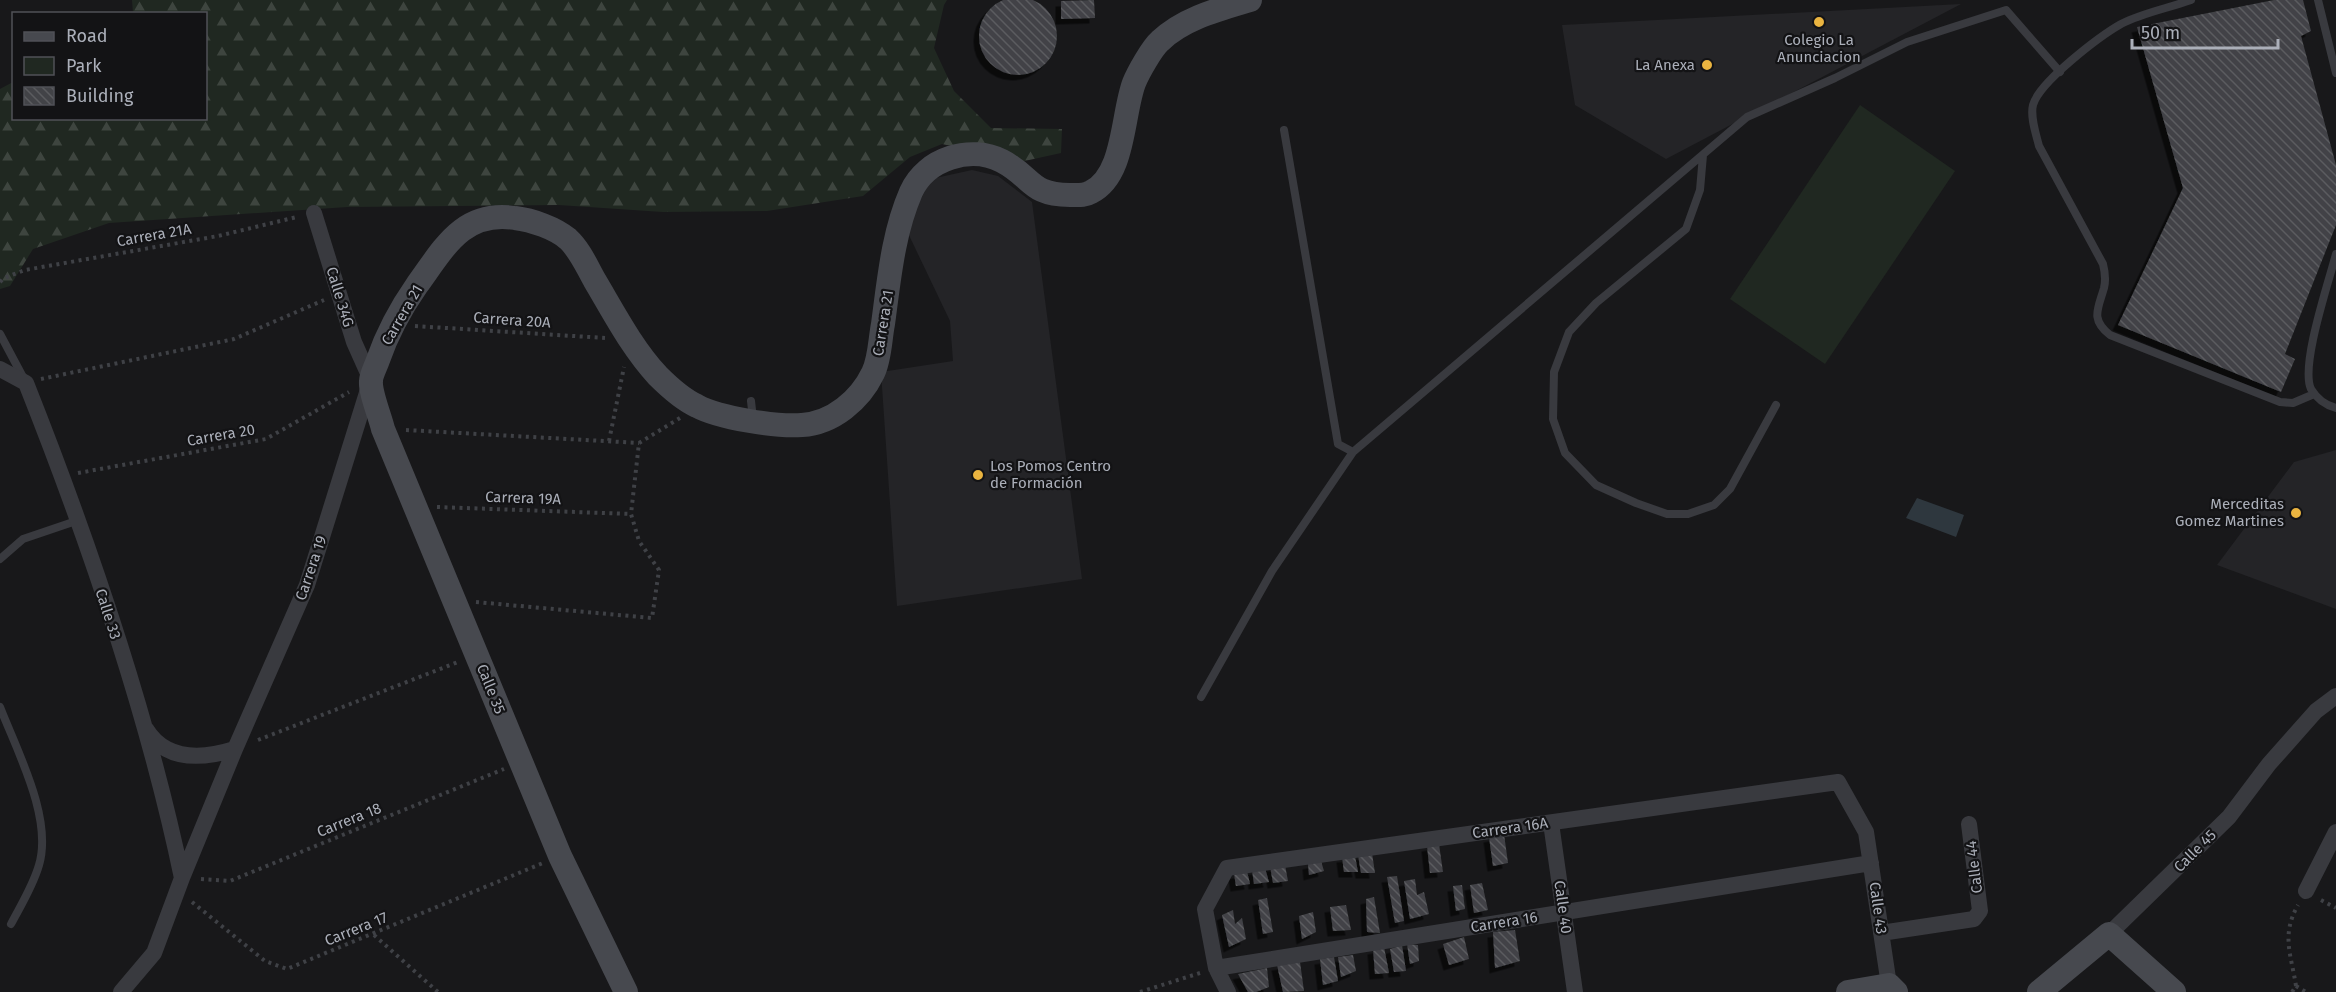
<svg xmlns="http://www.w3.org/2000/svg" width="2336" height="992" font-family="'Fira Sans',sans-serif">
<defs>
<pattern id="forest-firs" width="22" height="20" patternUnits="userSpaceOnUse" patternTransform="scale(1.5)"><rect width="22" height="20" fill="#202821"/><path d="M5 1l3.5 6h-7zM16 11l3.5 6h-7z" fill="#3e453f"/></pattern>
<pattern id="building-back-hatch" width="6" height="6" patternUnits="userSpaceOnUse" patternTransform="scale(1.5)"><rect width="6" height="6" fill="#424347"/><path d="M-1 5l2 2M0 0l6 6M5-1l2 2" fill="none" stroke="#5b5c5f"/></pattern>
<filter id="shadow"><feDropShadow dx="-5.5" dy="5.5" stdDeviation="0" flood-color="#0009"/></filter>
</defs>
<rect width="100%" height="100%" fill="#18181a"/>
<path fill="#242427" d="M1961,4L1666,159L1575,105L1562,25Z
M972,170L998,176L1032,202L1082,579L897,606L881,372L953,361L950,321L906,229L931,179Z
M2336,450V609L2217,565L2294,462Z"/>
<path fill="url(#forest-firs)" d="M132,0H947L944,5L934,48L954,91L991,128L1062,129L1061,153L1020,162L942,144L910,157L863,196L767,211L663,212L559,205L347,207L109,223L33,249L10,286L0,289V89L13,82L14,118H206V14L133,13Z"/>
<path fill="#202821" d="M1860,105L1955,171L1825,364L1730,299Z"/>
<path fill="#2e373e" d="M1917,498L1964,515L1956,537L1906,518Z"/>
<path fill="url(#building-back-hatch)" filter="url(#shadow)" d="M979 36a39 39 0 1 1 78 0a39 39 0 1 1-78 0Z
M1094,0L1095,18L1061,19V1Z
M2274,0H2303L2311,31L2301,36L2336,165V225L2285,354L2295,359L2281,392L2118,325L2183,188L2137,27Z
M1504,834L1508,863L1493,866L1489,837Z
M1439,844L1443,872L1430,873L1427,846Z
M1372,853L1375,873H1361L1358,855Z
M1355,856L1358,872H1344L1342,857Z
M1321,861L1324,871L1309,875L1308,864Z
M1285,865L1288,881L1273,883L1270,866Z
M1265,868L1269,882L1254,884L1252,870Z
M1247,871L1250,884L1236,886L1234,874Z
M1397,876L1404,921L1395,923L1387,877Z
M1415,879L1417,895L1424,892L1429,914L1410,919L1404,881Z
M1482,883L1488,910L1474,913L1470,885Z
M1462,885L1465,909L1456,911L1453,886Z
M1374,897L1380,933L1367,932L1366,899Z
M1267,898L1273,932L1263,934L1258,900Z
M1346,905L1351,930L1333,931L1330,907Z
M1233,910L1235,924L1242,918L1246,939L1229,947L1222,915Z
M1313,912L1316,932L1302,939L1299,916Z
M1515,930L1520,961L1495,968L1493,932Z
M1464,937L1469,959L1449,965L1443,944Z
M1407,944L1418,945L1419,961L1410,964Z
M1402,945L1406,971L1394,972L1390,949Z
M1384,947L1389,973L1375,974L1373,949Z
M1353,955L1356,971L1341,977L1338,957Z
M1334,957L1338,981L1323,985L1320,959Z
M1300,962L1304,991L1283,992L1277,965Z
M1267,968L1269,987L1256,992H1248L1238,974Z"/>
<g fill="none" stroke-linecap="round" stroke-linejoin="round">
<path stroke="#3f4146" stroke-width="4" stroke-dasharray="3 4.5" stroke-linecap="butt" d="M0,282L4,278L25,270L218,236L297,217
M415,326L605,338
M41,379L234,339L324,300
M406,430L639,443
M609,441L624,367
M639,443L680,418
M78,473L266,439L349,392
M437,507L631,514
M476,602L652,618L659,570L639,541L631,514L639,443
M258,740L458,662
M201,879L230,881L504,769
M2321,900L2336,908
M192,902L265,961L287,969L543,863
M374,935L438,992
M2296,986C2291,954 2281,935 2298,905
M2296,986L2306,992
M1140,992L1200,973
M2292,992L2296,986"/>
<path stroke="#393a3f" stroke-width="8" d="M2191,0C2169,8 2142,13 2121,24C2100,36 2039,82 2033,105C2030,117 2036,134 2039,146L2103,264C2105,272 2106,280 2104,288C2098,309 2090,319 2110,335L2280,402L2293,403L2314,394
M2318,0L2336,73
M1284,130L1338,444L1353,452L1747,117L1835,78L1907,42L2006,10L2060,72
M1703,155L1700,190L1686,229L1596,303L1569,332L1554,372L1553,419L1565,453L1596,485L1636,503L1667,514H1688L1714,505L1730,489L1776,405
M2336,254C2329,281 2300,366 2311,389C2317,399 2325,405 2336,408
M0,334L24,379
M751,401L753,419
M0,559L23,539L79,520
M1201,697L1272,571L1353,452
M0,707C17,751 53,818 39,865C33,886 21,905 11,924"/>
<path stroke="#393a3f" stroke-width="16" d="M0,369L26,383C89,542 147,710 182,878
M146,729C166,762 203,759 235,749
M1551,823L1575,992
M2306,891L2336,832
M1881,933L1974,919L1980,911L1969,824
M2109,934L2229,817L2269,764L2316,711L2336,696
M1216,968L1871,863
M121,992L154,953L182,878L235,749L307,585L371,380L354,342L314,213
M1228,992L1216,968L1205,909L1227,868L1838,782L1866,832L1889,985"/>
<path stroke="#47494f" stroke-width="24" d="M626,992L560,856L383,429C380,416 370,393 371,381C371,375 376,366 378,360C387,334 401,308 417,285C444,248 463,210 515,218C532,220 555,228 568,239C580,250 587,267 595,281C614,313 632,348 658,376C668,386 684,400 697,406C719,418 777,427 802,425C833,423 860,400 873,373C880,359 880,339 883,324C889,280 893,233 911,192C926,158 971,145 1002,161C1033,177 1029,195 1070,195C1078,195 1084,196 1091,192C1125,175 1122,115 1134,83C1138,73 1152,48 1160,41C1184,18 1220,9 1250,0
M1848,992L1889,985L1896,992
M2039,992L2109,934L2174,992"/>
</g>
<g fill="#eab440" stroke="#131315" stroke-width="2">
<circle cx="1819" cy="22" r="6"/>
<circle cx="1707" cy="65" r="6"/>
<circle cx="978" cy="475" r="6"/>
<circle cx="2296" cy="513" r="6"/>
</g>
<g text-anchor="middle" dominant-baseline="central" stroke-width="4.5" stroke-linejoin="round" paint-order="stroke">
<g font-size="15" fill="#abafb9" stroke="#131315" text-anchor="end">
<text x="1819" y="40" text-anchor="middle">Colegio La<tspan x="1819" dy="17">Anunciacion</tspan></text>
<text x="1695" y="65">La Anexa</text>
<text x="990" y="466" text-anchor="start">Los Pomos Centro<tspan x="990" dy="17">de Formación</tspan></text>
<text x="2284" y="504">Merceditas<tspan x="2284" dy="17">Gomez Martines</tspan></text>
</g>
<g font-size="15" fill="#abafb9" stroke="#131315">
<text transform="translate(154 235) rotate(-10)">Carrera 21A</text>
<text transform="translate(340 297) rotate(73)">Calle 34G</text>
<text transform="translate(402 315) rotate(-60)">Carrera 21</text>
<text transform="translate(512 320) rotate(4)">Carrera 20A</text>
<text transform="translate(883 323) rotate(-81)">Carrera 21</text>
<text transform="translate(221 435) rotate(-10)">Carrera 20</text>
<text transform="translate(523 498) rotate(2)">Carrera 19A</text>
<text transform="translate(311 568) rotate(-71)">Carrera 19</text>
<text transform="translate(108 614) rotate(72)">Calle 33</text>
<text transform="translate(491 689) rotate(68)">Calle 35</text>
<text transform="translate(349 820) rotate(-22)">Carrera 18</text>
<text transform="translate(1510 828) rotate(-8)">Carrera 16A</text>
<text transform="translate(2195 851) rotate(-45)">Calle 45</text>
<text transform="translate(1974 867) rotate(-97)">Calle 44</text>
<text transform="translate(1563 907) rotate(82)">Calle 40</text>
<text transform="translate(1878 908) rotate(82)">Calle 43</text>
<text transform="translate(1504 922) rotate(-9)">Carrera 16</text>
<text transform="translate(356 929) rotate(-22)">Carrera 17</text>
</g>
</g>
<rect x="12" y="12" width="195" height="108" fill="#131315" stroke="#505157" stroke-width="1.5"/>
<rect x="24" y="32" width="30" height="9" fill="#47494f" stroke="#505157" stroke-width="1.5"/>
<text x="66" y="42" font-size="18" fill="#abafb9">Road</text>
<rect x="24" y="57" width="30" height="18" fill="#202821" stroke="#505157" stroke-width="1.5"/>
<text x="66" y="72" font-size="18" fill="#abafb9">Park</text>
<rect x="24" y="87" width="30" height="18" fill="url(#building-back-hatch)" stroke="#505157" stroke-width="1.5"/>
<text x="66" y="102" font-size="18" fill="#abafb9">Building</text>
<path d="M2132 39v9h146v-9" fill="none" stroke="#abafb9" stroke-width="3"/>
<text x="2141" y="39" font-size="18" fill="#abafb9" stroke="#131315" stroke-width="4.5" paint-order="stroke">50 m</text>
</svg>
